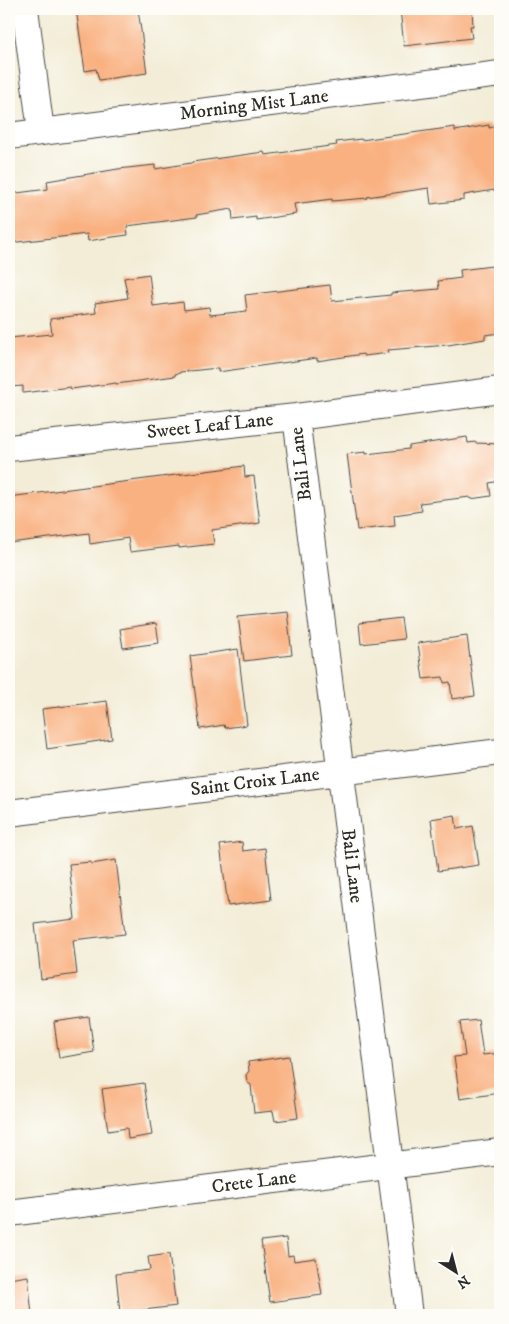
<svg xmlns="http://www.w3.org/2000/svg" width="509" height="1324" font-family="'IM FELL DW Pica',serif">
<rect width="100%" height="100%" fill="#fdfcf7"/>
<filter id="ink" filterUnits="userSpaceOnUse"><feTurbulence type="fractalNoise" baseFrequency=".02" numOctaves="2"/><feDisplacementMap in="SourceGraphic" scale="10" xChannelSelector="R" yChannelSelector="G"/><feConvolveMatrix kernelMatrix="1 2 1 2 8 2 1 2 1" color-interpolation-filters="sRGB"/></filter>
<filter id="wash" filterUnits="userSpaceOnUse"><feTurbulence type="fractalNoise" baseFrequency=".0096" numOctaves="4" result="noise"/><feDisplacementMap in="SourceGraphic" scale="20" xChannelSelector="R" yChannelSelector="G"/><feGaussianBlur stdDeviation="1.12" result="paint"/><feColorMatrix in="noise" values="0 0 0 0 0 0 0 0 0 0 0 0 0 0 0 0 0 1.4 0 .05"/><feComposite in="paint" operator="in"/></filter>
<g filter="url(#wash)">
<rect width="100%" height="100%" fill="#f3edd7"/>
<g id="blocks">
<path fill="#f9b181" d="M76,9H138L147,73L99,80L96,69L85,71Z
M400,9H472L473,26H470L472,38L404,46Z
M489,125V128L497,126V129H500V189L464,195V200L431,204L429,188L367,197L368,198L332,201V199L294,204L296,214L256,220V217L233,220L232,209L196,215L197,217L127,226L128,235L113,237L88,241L87,234L9,243V194L48,189L47,181L118,169L155,165V169L191,163L192,162L264,152L265,155L337,145L336,142L361,139V140L455,127V131Z
M500,265V333L485,335V339L448,345L388,350L389,353L364,356L363,354L317,361V358L218,372V368L180,372V373L175,374V376L116,384V383L71,389L70,387L23,393V386L9,387V338L52,334L50,319L96,313L95,303L128,298L124,278L149,274L153,306L183,302L184,310L209,307L210,315L247,311L245,295L330,285L332,301L391,295V293L439,289L438,281L461,278L460,270Z
M467,437L468,443L475,442V443L500,444V481L489,483L491,496L470,499V497L420,503L422,511L394,515L395,526L357,530L347,454L366,452V454L409,449V446Z
M244,466L245,477L254,476L260,523L212,530L214,544L179,548V546L130,552L128,538L90,544L89,533L9,543V497Z
M287,611L292,655L244,661L238,616Z
M401,618L404,639L361,644L359,623Z
M156,623L159,643L123,648L120,629Z
M467,636L475,696L452,699L450,682L444,683L443,677L423,679L418,643Z
M238,649L247,725L225,728L224,725L200,729L190,656Z
M107,701L112,739L47,749L42,709Z
M455,815L457,829L473,826L479,865L438,871L431,819Z
M242,842L243,851L265,848L271,900L228,906L220,845Z
M116,860L125,934L73,940L77,974L41,979L35,924L75,919L69,864L91,862V864Z
M89,1017L94,1052L59,1058L54,1022Z
M478,1020L483,1055L500,1053V1093L460,1099L454,1057L465,1056L460,1022Z
M289,1056L298,1118L275,1121L273,1111L254,1113L251,1085L247,1082L246,1075L249,1071L248,1062Z
M144,1083L152,1135L128,1139L127,1128L108,1131L102,1089Z
M286,1238L288,1256L293,1255L294,1261L316,1258L322,1295L270,1302L261,1241Z
M169,1254L176,1306L120,1313L116,1274L150,1270L148,1257Z
M28,1276L32,1315H9V1279Z"/>
</g>
</g>
<g filter="url(#ink)">
<use href="#blocks" fill-opacity="0" stroke="#494845" stroke-width="1"/>
<g fill="none" stroke-linecap="round" stroke-linejoin="round">
<g stroke="#494845" stroke-width="28">
<path id="minor" d="M25,9L41,131
M9,136L500,74
M296,417L409,1315
M9,448L296,417L500,390
M9,813L500,752
M9,1213L500,1152"/>
</g>
<use href="#minor" stroke="#fff" stroke-width="26"/>
</g>
</g>
<g text-anchor="middle" dominant-baseline="central" stroke-width="4" stroke-linejoin="round" paint-order="stroke">
<g font-size="19" fill="#2b2b2b" stroke="#fdfcf7">
<text transform="translate(254 105) rotate(-7)">Morning Mist Lane</text>
<text transform="translate(210 426) rotate(-6)">Sweet Leaf Lane</text>
<text transform="translate(301 464) rotate(-97)">Bali Lane</text>
<text transform="translate(255 782) rotate(-7)">Saint Croix Lane</text>
<text transform="translate(352 866) rotate(83)">Bali Lane</text>
<text transform="translate(254 1182) rotate(-7)">Crete Lane</text>
</g>
</g>
<rect width="509" height="1324" fill="none" stroke="#fdfcf7" stroke-width="30"/>
<g transform="translate(456 1272) rotate(144)" stroke="#fdfcf7" stroke-width="4" paint-order="stroke">
<path d="M0-4L9 19L0 12L-9 19Z" fill="#2b2b2b"/>
<text y="-8" font-size="14" font-weight="bold" text-anchor="middle" fill="#2b2b2b">N</text>
</g>
</svg>
